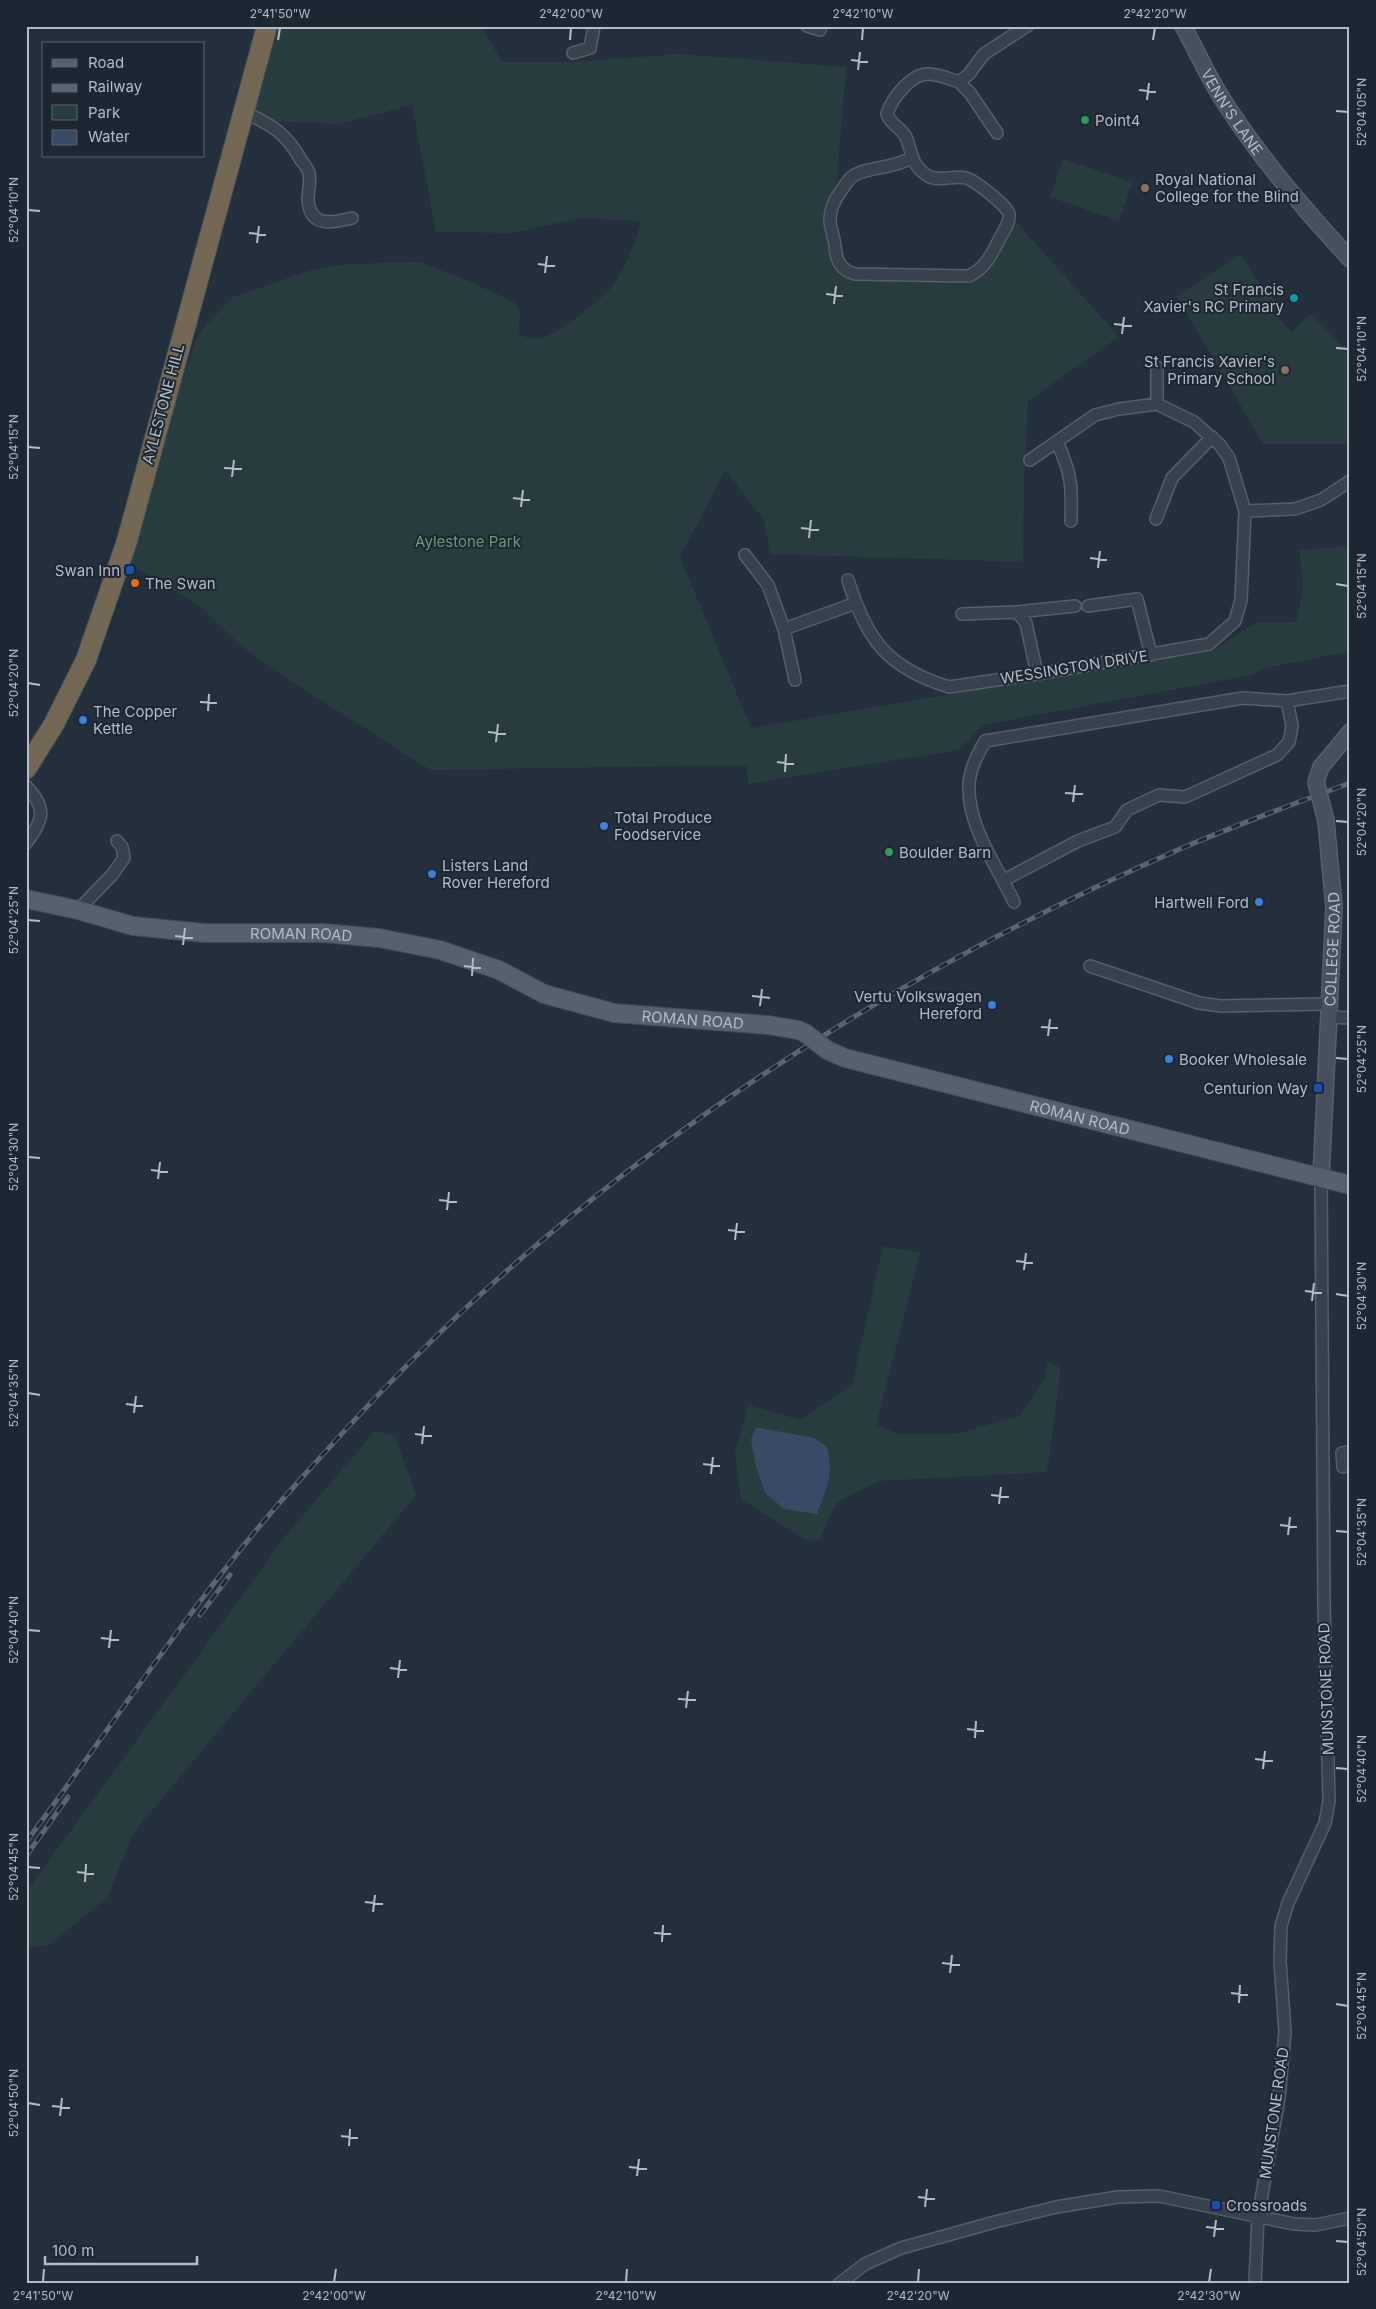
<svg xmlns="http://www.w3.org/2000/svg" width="1376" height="2309" font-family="Inter,sans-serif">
<rect width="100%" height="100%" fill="#242f3e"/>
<path fill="#263c3f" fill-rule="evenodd" d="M273,26H481L502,62H570L679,54L846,67L835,199L814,249L831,210L845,270L977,272L1008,221L1018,224L1119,337L1028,401L1024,483L1023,562L770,554L764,520L725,470L680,557L751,728L1214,650L1255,623L1297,622L1303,585L1299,550L1350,546V668L1347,652L1265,668L1252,675L983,725L958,750L748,784L747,765L431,770L416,761L288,679L241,646L200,606L128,563L179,390L196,339L205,326L233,297L308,271L347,264L420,262L473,283L514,302L520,312L518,334C525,337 532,340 540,338C555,336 598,302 609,290C623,275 636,241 641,221L579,218L513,233L436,232L412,105L338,124L276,121L251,111Z
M1063,159L1132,182L1119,221L1050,197Z
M1240,254L1256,279L1283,308L1276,315L1292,332L1311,314L1344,348L1350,343V444H1263L1177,296Z
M883,1246L920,1253L876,1425L899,1434H955L1020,1416L1044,1379L1048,1361L1061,1368L1047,1472L879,1481L836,1503L820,1540L804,1539L741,1499L735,1452L749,1405L800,1420L852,1385ZM756,1427C776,1429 794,1437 814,1438L751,1439Z
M375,1431L395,1436L416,1495L133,1833L108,1897L49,1945L26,1947V1892L287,1534Z"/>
<path fill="#394c67" d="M756,1427L814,1438L827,1447C834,1476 827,1487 817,1514L784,1509L765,1493L755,1463L751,1439Z"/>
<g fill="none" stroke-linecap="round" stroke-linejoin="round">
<g stroke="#565f6c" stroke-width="14">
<path id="street" d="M807,26L820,30L821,26
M573,53L590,48L594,26
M959,82L970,93L997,133
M244,112C272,125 286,133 301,160C304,164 308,169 309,173C311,182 308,192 308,200C310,228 333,223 352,218
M911,158C893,169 866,167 853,176C848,179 844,187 841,191C834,200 830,208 830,220C830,228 834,236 835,246C836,260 840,270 855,274L969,276C987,267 992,253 1001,236C1005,229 1010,222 1009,214C1008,206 974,180 966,178C955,175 938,182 928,176C910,164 913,154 906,137C901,128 890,124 887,114C892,98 911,74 928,74C939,74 950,79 959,82L969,74L984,54L1027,26
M1157,404V367
M1057,442C1072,475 1072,486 1071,521
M1030,460L1095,415L1119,409L1157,404L1194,422L1220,445L1229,458L1245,511L1295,509L1321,500L1350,481
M1156,519L1172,478L1212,437
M745,555L768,585L784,629
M848,580C867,640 887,668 949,687L1037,674L1209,644L1235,621L1241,600L1245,511
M1088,606L1137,599L1151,655
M1017,612L1075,606
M962,614L1017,612L1026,623L1037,674
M795,680L784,629L856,603
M26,786C47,808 44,820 26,843
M1004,880L1078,841L1115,827L1127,810L1159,795L1185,797L1277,755L1289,742L1292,726L1287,701
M1014,902C997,866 967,826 969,784C970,768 978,754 985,741L1243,698L1287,701L1350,691
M78,910L112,875L124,858L122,847L117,841
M1090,966L1199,1003L1221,1006L1330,1004
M1330,1017L1350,1018
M1343,1467L1342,1453L1350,1452
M840,2283L865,2264L901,2248L995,2222L1056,2207L1118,2197L1159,2196L1294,2224L1316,2225L1350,2218
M1255,2283L1258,2217L1279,2098L1285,2032L1280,1961L1281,1926L1288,1903L1325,1823L1329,1801L1324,1604L1321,1179"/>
</g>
<g stroke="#565f6c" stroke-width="18">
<g id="secondary">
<path id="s1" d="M1183,26C1197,51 1208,77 1223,100C1260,158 1304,209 1350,259"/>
<path d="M1316,782L1321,767L1350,732"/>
<path id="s2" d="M1321,1179L1334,907L1326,821"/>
</g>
</g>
<g stroke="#414a57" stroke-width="20">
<g id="primary">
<path id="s3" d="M26,899L78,910L133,926L204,933H323L379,938L440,950L499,970L544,994L614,1013L768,1025L798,1030L805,1033"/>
<path id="s4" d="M827,1050L845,1058L1350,1185"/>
</g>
</g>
<g stroke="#434c59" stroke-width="22">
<path id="highway" d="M26,769L54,724L86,660L127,541L267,26"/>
</g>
<use href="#street" stroke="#38414e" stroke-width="11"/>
<use href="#secondary" stroke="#465061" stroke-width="15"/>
<use href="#primary" stroke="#56606e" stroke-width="18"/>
<use href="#highway" stroke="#746855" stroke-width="20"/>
<g stroke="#5a6575" stroke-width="5">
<path id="rail" d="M200,1615L230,1575
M26,1842C116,1722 197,1593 298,1482C356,1417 416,1353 480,1295C685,1108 925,960 1180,849C1236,825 1293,804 1350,783
M26,1856L68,1797"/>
</g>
<use href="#rail" stroke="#1d2633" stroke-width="3" stroke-dasharray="9" stroke-linecap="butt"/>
<g stroke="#565f6c" stroke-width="18" stroke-linecap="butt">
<path id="secondary-bridge" d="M1316,782L1326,821"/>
</g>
<g stroke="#414a57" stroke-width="20" stroke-linecap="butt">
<path id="primary-bridge" d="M805,1033L827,1050"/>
</g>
<use href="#secondary-bridge" stroke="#465061" stroke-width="15"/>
<use href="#primary-bridge" stroke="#56606e" stroke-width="18"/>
</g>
<path fill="none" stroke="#b4bcc9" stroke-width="2" d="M278,40L280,28M570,40L571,28M862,40L863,28M1153,40L1155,28M851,60L868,62M858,70L860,52M1139,90L1156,92M1147,100L1149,83M1336,111L1348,112M28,210L40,211M249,233L266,235M257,243L259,226M538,264L555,266M545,273L547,256M826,294L843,296M834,304L836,286M1114,324L1132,326M1122,334L1124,317M1336,348L1348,349M28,447L40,448M224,468L242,469M232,477L234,460M513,498L530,500M521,507L523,490M801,528L819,530M809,538L811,520M1090,558L1107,560M1098,568L1100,551M1336,584L1348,586M28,683L40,685M200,702L217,703M208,711L209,694M488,732L506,734M496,742L498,724M777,762L794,764M785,772L786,754M1065,793L1083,794M1073,802L1075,785M1336,821L1348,822M28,920L40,921M175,936L193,938M183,945L185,928M464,966L481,968M472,976L473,958M752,996L770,998M760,1006L762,989M1041,1027L1058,1028M1048,1036L1050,1019M1336,1058L1348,1059M28,1157L40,1158M151,1170L168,1172M158,1179L160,1162M439,1200L457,1202M447,1210L449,1192M728,1230L745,1232M735,1240L737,1223M1016,1261L1033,1263M1024,1270L1026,1253M1305,1291L1322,1293M1336,1294L1348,1296M1312,1301L1314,1283M28,1393L40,1395M126,1404L143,1406M134,1413L136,1396M415,1434L432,1436M422,1444L424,1426M703,1464L720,1466M711,1474L713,1457M991,1495L1009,1497M999,1504L1001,1487M1280,1525L1297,1527M1336,1531L1348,1532M1288,1535L1290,1517M28,1630L40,1631M101,1638L119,1640M109,1648L111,1630M390,1668L407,1670M398,1678L400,1660M678,1699L696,1700M686,1708L688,1691M967,1729L984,1731M975,1738L976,1721M1255,1759L1273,1761M1336,1768L1348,1769M1263,1769L1265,1751M28,1867L40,1868M77,1872L94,1874M85,1882L86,1864M365,1902L383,1904M373,1912L375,1895M654,1933L671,1934M662,1942L663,1925M942,1963L960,1965M950,1973L952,1955M1231,1993L1248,1995M1239,2003L1240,1985M1336,2004L1348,2006M28,2103L40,2105M52,2106L70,2108M60,2116L62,2098M341,2136L358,2138M349,2146L350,2129M629,2167L647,2169M637,2176L639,2159M918,2197L935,2199M925,2207L927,2189M1206,2227L1224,2229M1214,2237L1216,2220M1336,2241L1348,2242M43,2282L44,2269M334,2282L336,2269M626,2282L627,2269M918,2282L919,2269M1209,2282L1211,2269"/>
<g fill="#2e9e5b" stroke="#1d2633" stroke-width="2">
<circle cx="1085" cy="120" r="5"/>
<circle cx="889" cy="852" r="5"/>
</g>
<g fill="#8d6e63" stroke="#1d2633" stroke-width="2">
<circle cx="1145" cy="188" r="5"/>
<circle cx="1285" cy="370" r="5"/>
</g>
<circle fill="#0f9aa8" stroke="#1d2633" stroke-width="2" cx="1294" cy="298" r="5"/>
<g fill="#1a4fb4" stroke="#1d2633" stroke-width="2">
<rect x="125" y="565" width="10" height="10" rx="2.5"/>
<rect x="1313" y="1083" width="10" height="10" rx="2.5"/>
<rect x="1211" y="2200" width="10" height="10" rx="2.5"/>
</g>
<circle fill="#e8710a" stroke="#1d2633" stroke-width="2" cx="135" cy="583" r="5"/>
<g fill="#3f7fe0" stroke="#1d2633" stroke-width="2">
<circle cx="83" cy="720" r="5"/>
<circle cx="604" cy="826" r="5"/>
<circle cx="432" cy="874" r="5"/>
<circle cx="1259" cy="902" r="5"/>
<circle cx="992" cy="1005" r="5"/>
<circle cx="1169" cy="1059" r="5"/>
</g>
<g text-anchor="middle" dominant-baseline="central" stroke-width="4" stroke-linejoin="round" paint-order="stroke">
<g font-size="15" fill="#b4bcc9" stroke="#1d2633">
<text stroke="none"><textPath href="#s1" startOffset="99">VENN'S LANE</textPath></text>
<text transform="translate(163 404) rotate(-75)">AYLESTONE HILL</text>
<text transform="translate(1074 667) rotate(-9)">WESSINGTON DRIVE</text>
<text stroke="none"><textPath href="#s3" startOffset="279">ROMAN ROAD</textPath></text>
<text stroke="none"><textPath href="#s2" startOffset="230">COLLEGE ROAD</textPath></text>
<text stroke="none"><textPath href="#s3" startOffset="684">ROMAN ROAD</textPath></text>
<text stroke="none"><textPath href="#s4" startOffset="262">ROMAN ROAD</textPath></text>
<text transform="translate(1326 1689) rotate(-92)">MUNSTONE ROAD</text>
<text transform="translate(1274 2113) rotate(-82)">MUNSTONE ROAD</text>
</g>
<g font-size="15" fill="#b4bcc9" stroke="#1d2633" text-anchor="start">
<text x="1095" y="120">Point4</text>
<text x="1155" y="179">Royal National<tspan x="1155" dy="17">College for the Blind</tspan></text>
<text x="1284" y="289" text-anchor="end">St Francis<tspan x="1284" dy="17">Xavier's RC Primary</tspan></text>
<text x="1275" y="361" text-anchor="end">St Francis Xavier's<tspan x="1275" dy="17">Primary School</tspan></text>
<text x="120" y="570" text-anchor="end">Swan Inn</text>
<text x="145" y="583">The Swan</text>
<text x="93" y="711">The Copper<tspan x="93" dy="17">Kettle</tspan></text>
<text x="614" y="817">Total Produce<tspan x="614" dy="17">Foodservice</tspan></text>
<text x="899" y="852">Boulder Barn</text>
<text x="442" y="865">Listers Land<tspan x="442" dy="17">Rover Hereford</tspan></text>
<text x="1249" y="902" text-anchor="end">Hartwell Ford</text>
<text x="982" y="996" text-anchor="end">Vertu Volkswagen<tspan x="982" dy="17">Hereford</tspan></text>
<text x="1179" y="1059">Booker Wholesale</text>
<text x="1308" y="1088" text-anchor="end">Centurion Way</text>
<text x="1226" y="2205">Crossroads</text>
</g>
<g font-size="15" fill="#6b9a76" stroke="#1d2633">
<text x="468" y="541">Aylestone Park</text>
</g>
</g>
<rect width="1376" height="2309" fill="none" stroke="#1d2633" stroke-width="55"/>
<rect x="42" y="42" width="162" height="115" fill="#1d2633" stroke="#59626f"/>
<rect x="52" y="59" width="25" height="8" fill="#56606e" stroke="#59626f"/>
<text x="88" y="68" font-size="15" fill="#b4bcc9">Road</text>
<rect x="52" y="84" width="25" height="8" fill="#5a6575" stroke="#59626f"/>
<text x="88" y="92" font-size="15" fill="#b4bcc9">Railway</text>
<rect x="52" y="105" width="25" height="15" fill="#263c3f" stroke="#59626f"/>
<text x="88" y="118" font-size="15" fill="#b4bcc9">Park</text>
<rect x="52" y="130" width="25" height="15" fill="#394c67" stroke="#59626f"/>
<text x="88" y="142" font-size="15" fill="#b4bcc9">Water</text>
<path d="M45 2256v8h152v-8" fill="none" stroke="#b4bcc9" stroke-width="2.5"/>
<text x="52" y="2256" font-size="15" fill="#b4bcc9" stroke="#1d2633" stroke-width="4" paint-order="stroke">100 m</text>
<rect x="28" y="28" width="1320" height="2254" fill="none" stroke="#b4bcc9" stroke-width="2"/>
<g font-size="12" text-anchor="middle" fill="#b4bcc9">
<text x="280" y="18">2°41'50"W</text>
<text x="571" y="18">2°42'00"W</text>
<text x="863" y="18">2°42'10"W</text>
<text x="1155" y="18">2°42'20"W</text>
<text transform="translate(1362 112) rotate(-90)" y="4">52°04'05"N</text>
<text transform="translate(14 210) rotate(-90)" y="4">52°04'10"N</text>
<text transform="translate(1362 349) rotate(-90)" y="4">52°04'10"N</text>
<text transform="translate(14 447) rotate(-90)" y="4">52°04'15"N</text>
<text transform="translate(1362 586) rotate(-90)" y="4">52°04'15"N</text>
<text transform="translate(14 683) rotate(-90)" y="4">52°04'20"N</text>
<text transform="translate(1362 822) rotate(-90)" y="4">52°04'20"N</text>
<text transform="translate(14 920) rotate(-90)" y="4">52°04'25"N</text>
<text transform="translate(1362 1059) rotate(-90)" y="4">52°04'25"N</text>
<text transform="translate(14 1157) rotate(-90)" y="4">52°04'30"N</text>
<text transform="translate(1362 1296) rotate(-90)" y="4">52°04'30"N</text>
<text transform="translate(14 1393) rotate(-90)" y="4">52°04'35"N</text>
<text transform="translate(1362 1532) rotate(-90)" y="4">52°04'35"N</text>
<text transform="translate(14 1630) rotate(-90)" y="4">52°04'40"N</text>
<text transform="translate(1362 1769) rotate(-90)" y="4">52°04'40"N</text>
<text transform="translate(14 1867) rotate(-90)" y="4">52°04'45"N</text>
<text transform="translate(1362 2006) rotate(-90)" y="4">52°04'45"N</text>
<text transform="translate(14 2103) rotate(-90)" y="4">52°04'50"N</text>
<text transform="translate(1362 2242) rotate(-90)" y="4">52°04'50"N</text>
<text x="43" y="2300">2°41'50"W</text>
<text x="334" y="2300">2°42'00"W</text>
<text x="626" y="2300">2°42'10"W</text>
<text x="918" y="2300">2°42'20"W</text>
<text x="1209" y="2300">2°42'30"W</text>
</g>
</svg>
